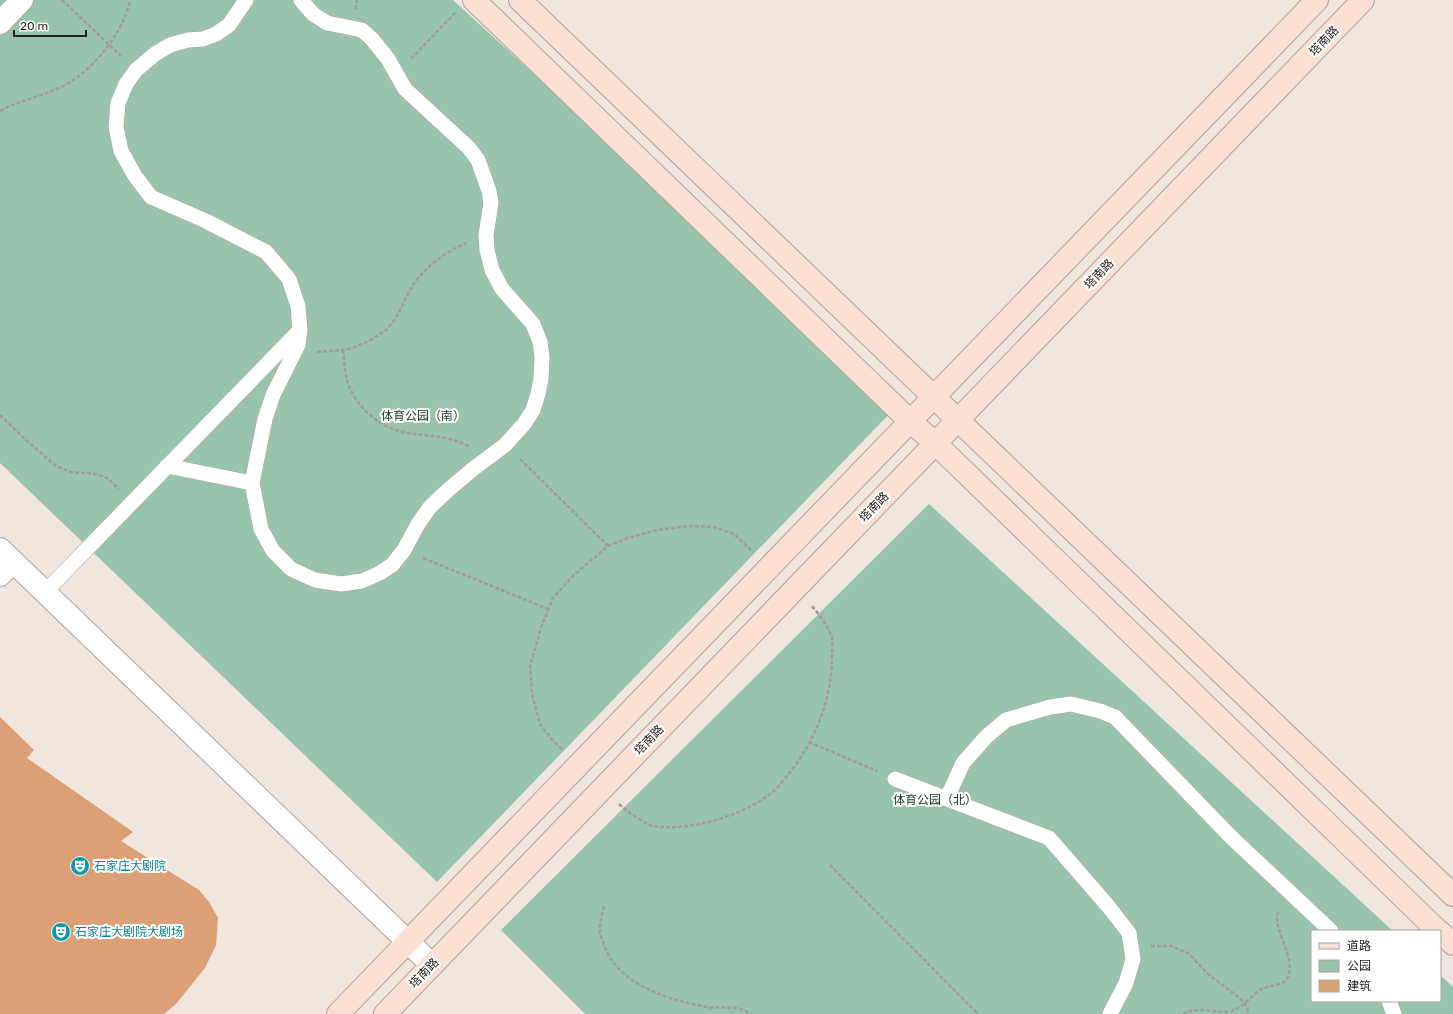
<svg xmlns="http://www.w3.org/2000/svg" width="1453" height="1014" font-family="Rubik,'Noto Sans SC',sans-serif">
<rect width="100%" height="100%" fill="#f0e6dd"/>
<path fill="#99c4ac" d="M0,0H453L896,407L437,882L0,463Z
M929,504L1393,931H1312V1001H1440V975L1453,987V1014H585L501,930Z"/>
<path fill="#dca077" d="M0,717L34,750L27,758L133,832L121,841L199,890L209,902L218,918L216,945L205,968L176,1004L164,1014H0Z"/>
<g fill="none" stroke-linecap="round" stroke-linejoin="round">
<g stroke="#ada49c" stroke-width="16">
<path id="pedestrian" d="M246,0L229,25L216,34L203,39L188,40L170,45L155,54L136,70L126,84L118,103L116,127L121,151L135,176L151,197L206,221L266,252L289,279L298,306L300,330L298,345L273,395L265,419L252,483L261,529L273,551L291,569L315,580L341,584L362,581L380,573L392,565L404,550L418,524L430,507L448,490L473,469L505,445L524,424L533,410L538,394L541,379L542,357L540,342L533,324L502,289L492,270L487,250L486,235L491,203L489,191L478,160L469,148L405,89L388,59L372,39L362,30L327,23L313,14L301,0
M167,466L252,483
M45,592L300,330
M895,779L1049,838L1108,906L1129,933L1133,959L1126,983L1110,1014
M947,798L963,763L986,737L1006,720L1050,707L1071,704L1100,711L1115,717L1231,837L1331,931
M1389,1001L1394,1014"/>
</g>
<g stroke="#ada49c" stroke-width="24">
<path id="tertiary" d="M0,23L22,0
M0,549L432,965
M0,575L13,562"/>
</g>
<g stroke="#ada49c" stroke-width="24">
<path id="secondary" d="M474,0L910,421L935,443L1438,931
M520,0L1453,895
M1440,932L1453,944
M338,1014L1317,0
M385,1014L1363,0"/>
</g>
<path stroke="#a29b94" stroke-width="2.5" stroke-dasharray="4 2" stroke-linecap="butt" d="M62,0L121,56
M356,9L357,0
M411,59L456,12
M0,111C19,100 41,97 61,87C85,76 111,47 122,23C125,16 128,8 131,0
M343,350C344,361 345,373 348,384C358,409 380,428 407,433C428,436 451,436 470,447
M317,352C325,351 333,351 341,350C355,349 372,340 383,332C396,323 402,305 409,292C421,269 444,253 466,243
M0,415L27,441L56,466L71,472L96,474L107,478L119,489
M520,459L608,546
M423,558L548,609
M809,742L877,771
M562,749L553,741L540,724L532,694L530,666L541,628L553,598L574,575L608,546L628,538L657,530L689,526L714,527L734,534L753,552
M619,804C625,810 646,824 652,826C691,832 746,815 775,790C779,786 783,781 787,776C815,742 833,698 832,653C832,648 833,643 832,638C829,627 818,613 811,605
M830,865L978,1014
M604,906C602,915 599,924 600,933C601,937 603,941 604,945C618,985 669,1000 707,1007C723,1009 736,1004 751,1014
M1151,946H1171L1188,953L1210,976L1236,995L1245,1003L1249,1014
M1183,1014C1198,1005 1216,1014 1232,1011C1244,1007 1255,991 1264,988C1274,984 1285,987 1289,974C1294,953 1270,925 1279,910"/>
<use href="#pedestrian" stroke="#fff" stroke-width="15"/>
<use href="#tertiary" stroke="#fff" stroke-width="22"/>
<use href="#secondary" stroke="#fce0d3" stroke-width="22"/>
</g>
<defs>
<g id="theatre-disc" transform="scale(1)"><circle r="9.5" fill="#0f9aa8" stroke="#fff"/><path d="M-5-5.5Q0-4 5-5.5V0Q5 5 0 6Q-5 5-5 0ZM-3.3-2.5H-1v1.5H-3.3ZM1-2.5H3.3v1.5H1ZM-2.8 1Q0 5.5 2.8 1Z" fill="#fff"/></g>
</defs>
<g fill-rule="evenodd">
<use href="#theatre-disc" x="80" y="866"/>
<use href="#theatre-disc" x="61" y="932"/>
</g>
<g text-anchor="middle" dominant-baseline="central" stroke-width="4" stroke-linejoin="round" paint-order="stroke">
<g font-size="12" fill="#221f1c" stroke="#fff">
<text transform="translate(1324 41) rotate(-46)">塔南路</text>
<text transform="translate(1099 274) rotate(-46)">塔南路</text>
<text transform="translate(874 507) rotate(-46)">塔南路</text>
<text transform="translate(649 740) rotate(-46)">塔南路</text>
<text transform="translate(424 973) rotate(-46)">塔南路</text>
</g>
<g font-size="12" fill="#133323" stroke="#fff">
<text x="423" y="416">体育公园（南）</text>
<text x="935" y="800">体育公园（北）</text>
</g>
<g font-size="12" fill="#0d838f" stroke="#fff" text-anchor="start">
<text x="94" y="866">石家庄大剧院</text>
<text x="75" y="932">石家庄大剧院大剧场</text>
</g>
</g>
<rect x="1311" y="930" width="130" height="72" fill="#ffffff" stroke="#a7a5a4"/>
<rect x="1319" y="943" width="20" height="6" fill="#fce0d3" stroke="#a7a5a4"/>
<text x="1347" y="950" font-size="12" fill="#221f1c">道路</text>
<rect x="1319" y="960" width="20" height="12" fill="#99c4ac" stroke="#a7a5a4"/>
<text x="1347" y="970" font-size="12" fill="#221f1c">公园</text>
<rect x="1319" y="980" width="20" height="12" fill="#dca077" stroke="#a7a5a4"/>
<text x="1347" y="990" font-size="12" fill="#221f1c">建筑</text>
<path d="M14 30v6h72v-6" fill="none" stroke="#221f1c" stroke-width="2"/>
<text x="20" y="30" font-size="12" fill="#221f1c" stroke="#ffffff" stroke-width="3" paint-order="stroke">20 m</text>
</svg>
